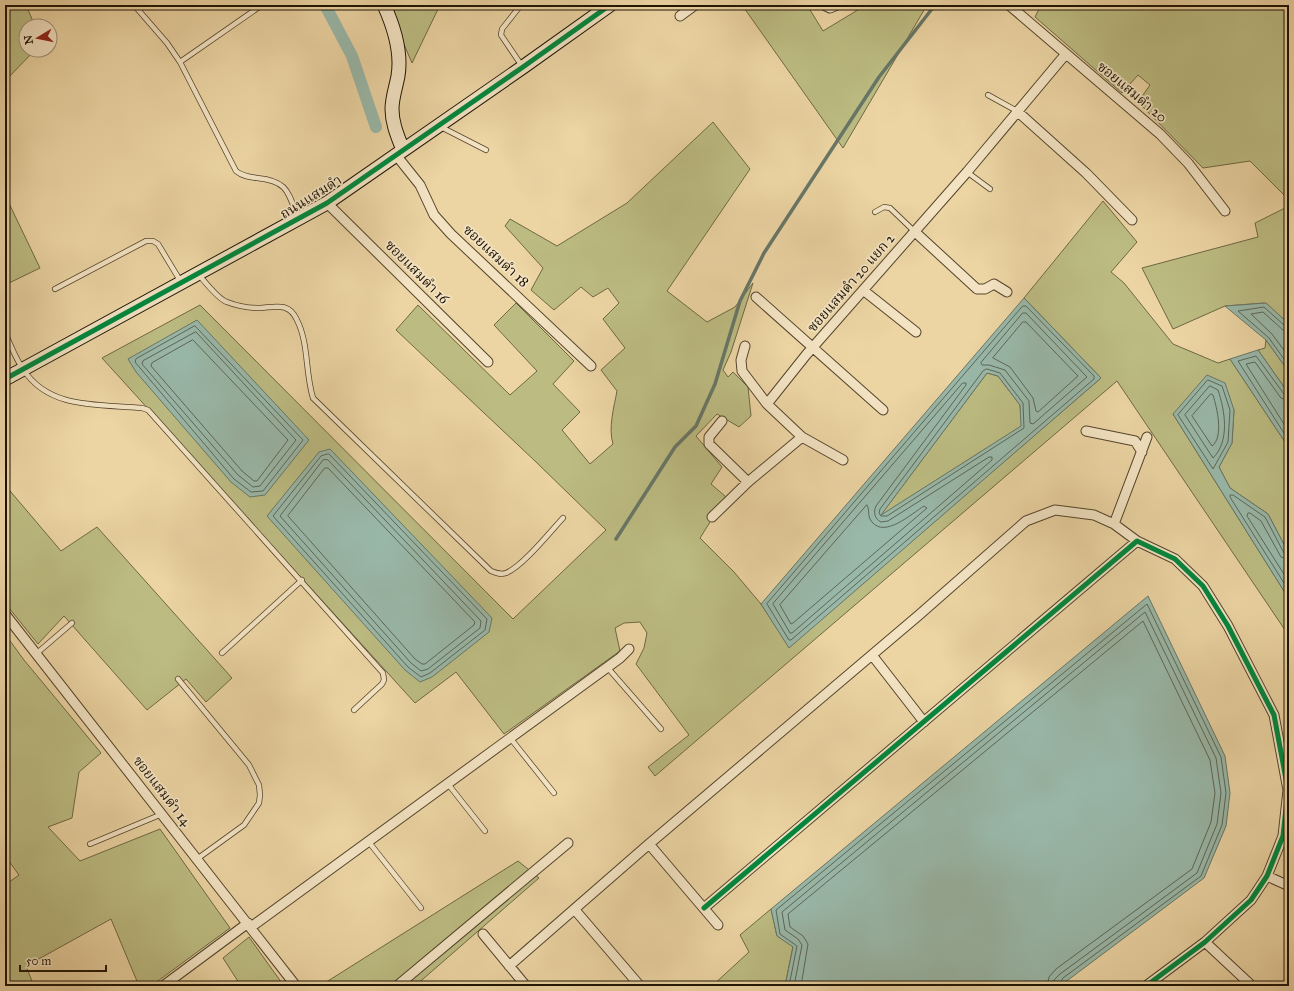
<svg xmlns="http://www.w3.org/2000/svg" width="1294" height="991" font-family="'IM FELL Great Primer','Noto Serif Thai',serif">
<rect width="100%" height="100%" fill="#ecd4a3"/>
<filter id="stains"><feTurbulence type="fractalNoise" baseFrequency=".005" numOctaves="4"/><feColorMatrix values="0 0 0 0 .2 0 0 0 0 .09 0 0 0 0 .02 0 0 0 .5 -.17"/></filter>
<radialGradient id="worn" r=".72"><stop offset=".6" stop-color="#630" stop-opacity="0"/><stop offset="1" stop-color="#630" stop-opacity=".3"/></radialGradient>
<path fill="#bcbc82" stroke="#6e6844" d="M5,5H26L35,26H26V50H35L5,81Z
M387,5H440L412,63Z
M742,5H807L823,31L866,5H927L843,148Z
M1041,5H1289V200L1250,161L1203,168L1138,102L1150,85L1138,75L1122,93L1035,17Z
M713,122L750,169L667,291L707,322L735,307L753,283L731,352L723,370L728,377L733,372L748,387L751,416L739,427L717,414L696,436L722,467L711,484L726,497L700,538L734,572L761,604L789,647L1101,378L1024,298L1103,201L1137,242L1111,272L1124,283L1173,344L1218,363L1230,359L1289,448V554L1268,514L1230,488L1219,467L1232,443L1234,410L1173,414L1289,599V636L1117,381L655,776L648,767L689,735L636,664L644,648L647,633L640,622L624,623L615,628L620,651L504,734L456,672L415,703L102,358L200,305L513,619L606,530L535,461L396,330L418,305L510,395L537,371L494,325L516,303L574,361L553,384L580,412L562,430L590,464L613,444C608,428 614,407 617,391L601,370L625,348L603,319L619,303L608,288L593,297L581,287L554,310L531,290L543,268L505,226L510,219L557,246L627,203Z
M5,195L40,268L5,285Z
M1289,206V324L1265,303L1225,306L1173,329L1142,268L1258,237L1255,223Z
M1266,340L1289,372V394L1258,350L1265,348Z
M987,373L998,376L1020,405L1022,426L880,516Z
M5,485L61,551L97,527L232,678L206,702L186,679L147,710L64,616L38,644L5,603Z
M5,634L24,660L101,753L79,772L72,818L48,827L80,861L160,829L230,928L151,986H139L111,919L26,966L34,986H5V885L19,875L5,856Z
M518,861L539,878L415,986H320Z
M771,909L777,936L793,946L785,986H712L749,952L740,935Z
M249,937L284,986H241L223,958Z"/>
<path fill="#99b8a9" stroke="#687667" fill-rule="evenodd" d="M1024,298L1101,378L789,648L761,604ZM987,373L998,376L1020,405L1021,426L881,515Z
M1266,303L1289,324V372L1266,340L1225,306Z
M197,320L309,440L265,495L250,497L231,482L136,372L128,359Z
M1258,350L1289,394V448L1230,359Z
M1207,375L1225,383L1234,410L1232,443L1219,467L1230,488L1268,514L1289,554V599L1173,414Z
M330,449L492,618L489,632L432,677L420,682L405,670L267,516L319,452Z
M1148,596L1225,756L1230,793L1226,826L1204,878L1060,986H785L793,947L777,936L771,909Z"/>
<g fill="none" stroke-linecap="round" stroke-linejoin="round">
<path stroke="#5c6657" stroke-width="1" d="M1023,306H1026L1094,376V379L791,640H789L767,604Z
M1023,313H1026L1087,377L1033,424L1030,423L1029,401L1005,370L989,365H982L981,363Z
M1023,322H1026L1078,376L1038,412L1036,411L1033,398L1010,367L993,358Z
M195,326L303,440L263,491L251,492L234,479L135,362L136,359Z
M1289,327L1285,326L1264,307L1238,311L1269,338L1289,366
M196,332L296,440L260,486L253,487L238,475L142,364L143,361Z
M1289,332L1283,330L1263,312L1251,314L1272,334L1289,357
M193,340L288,440L257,481H254L242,471L151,366L152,363Z
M987,369L1000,373L1023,403L1024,428L887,516H881L879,513L880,509L983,371Z
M1208,380L1222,386L1230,410L1228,442L1213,469L1178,415Z
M963,383H966V385L876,506C873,513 875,519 881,522L888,521L989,457H992V460L792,633H790L773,604Z
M1210,386L1218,390C1225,411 1230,441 1213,458L1185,415Z
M1211,394L1213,395C1217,408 1224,437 1212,446L1192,416Z
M1289,396L1284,394L1256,356L1238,361L1289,441
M1289,401L1281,398L1255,362L1246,364L1289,432
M329,454L487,619L485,630L430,673L421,677L408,667L273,516L321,456Z
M328,460L481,621L480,628L428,669L421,671L411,663L280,516L323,460Z
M325,468H328L475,622L474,625L425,664H422L415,659L288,516Z
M867,505C870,510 867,517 872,522C885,538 911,514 924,506L927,508L793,623L791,624L780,605Z
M1289,555L1284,553L1265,517L1233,495H1230V497L1289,591
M1289,560L1281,557L1261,521L1250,513H1248L1247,516L1289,582
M789,986L797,946L780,934L776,910L1147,604L1221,757L1226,793L1222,825L1201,876L1063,978L1058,986
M794,986L802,945L798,939L785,930L782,912L1145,612L1216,758L1221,793L1217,824L1197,873L1060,974L1054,980L1053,986
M801,986L808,944L803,936L790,927L788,914L1143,621L1210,760L1215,793L1211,822L1192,869L1056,969L1049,977L1047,986"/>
<path stroke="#687667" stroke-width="3.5" d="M616,539L675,447L696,426L715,384L740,301L764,253L879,77L935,5"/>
<path stroke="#99b8a9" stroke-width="12" d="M325,5L352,56L376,127"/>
<g stroke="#52442c" stroke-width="6">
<path id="lane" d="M134,5L167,43L180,62L236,171C242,176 249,177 257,178C288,181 288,192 298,218
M521,5L502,29L501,35L522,66
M180,62L262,5
M988,95L1017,111
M441,127L486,150
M967,172L990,189
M875,212L884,207L890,208L914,231
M199,275C205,282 219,300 227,302C237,306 250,308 260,308C276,307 289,302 297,320C309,344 305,372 313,398L491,571C496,573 501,575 506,573C522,567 550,532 563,518
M55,289L146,241H153L158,244L181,282
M5,333C11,345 15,358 23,369C49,410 100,404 142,408L148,410L383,673L384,680L382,684L354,710
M222,653L302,580
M36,654L72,623
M607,667L661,729
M178,679L249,765L259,785L260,795L259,803L244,825L197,859
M511,739L554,793
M448,784L485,831
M368,841L421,908
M90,844L162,814
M173,979L178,986"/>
</g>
<g stroke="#52442c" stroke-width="11">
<path id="street" d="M824,5L830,8L837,5
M1009,5L1160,134L1188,163L1225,211
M680,16L695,5
M1017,111L1086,173L1132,220
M396,155L420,185L434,215L451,234L591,366
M327,203L488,362
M914,231L977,289H985L994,284L1007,292
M863,290L916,332
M756,297L883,410
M745,346L741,360L742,371L767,404
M722,421L709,437V444L748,482
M1086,431L1135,441L1142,452
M802,437L843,460
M712,517L748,482L802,437L767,404L806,355L967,172L1065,55
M1114,524L1147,437
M5,614L296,986
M872,655L924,722
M649,844L718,925
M1267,876L1289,886
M704,908L1137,541L1175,559L1203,586L1228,626L1274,715L1288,790L1283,836L1267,876L1251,900L1205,942L1146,986
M575,910L640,986
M251,927L620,658L629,649
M483,934L526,986
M1205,942L1252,986
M509,966L649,844L919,615L1026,521L1055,510L1094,515L1114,524L1137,541
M163,986L248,923
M397,986L568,843"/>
</g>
<g stroke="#1f1405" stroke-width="15">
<path id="secondary" d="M384,5C394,27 402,52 398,76C396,87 392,98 392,109C392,124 398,137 403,150
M5,379L327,203L523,67L610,5"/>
</g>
<use href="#lane" stroke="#f3e3c3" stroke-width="4.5"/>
<use href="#street" stroke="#f3e3c3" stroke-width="9"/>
<use href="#secondary" stroke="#f3e3c3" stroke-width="13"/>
<g stroke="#f3e3c3" stroke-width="8">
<path id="cycleway" d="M5,379L327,203L523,67L610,5
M704,908L1137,541L1175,559L1203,586L1228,626L1274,715L1288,790L1283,836L1267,876L1251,900L1205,942L1146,986"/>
</g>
<use href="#cycleway" stroke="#00873e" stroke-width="5"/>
</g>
<g text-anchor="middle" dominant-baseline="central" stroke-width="3.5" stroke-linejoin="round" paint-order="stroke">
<g font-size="14" fill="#1f1405" stroke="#f3e3c3">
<text transform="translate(1132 92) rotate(40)">ซอยแสมดำ 20</text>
<text transform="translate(311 197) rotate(-32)">ถนนแสมดำ</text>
<text transform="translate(496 256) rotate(43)">ซอยแสมดำ 18</text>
<text transform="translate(417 272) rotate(45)">ซอยแสมดำ 16</text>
<text transform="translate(851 283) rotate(-49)">ซอยแสมดำ 20 แยก 2</text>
<text transform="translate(162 791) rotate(52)">ซอยแสมดำ 14</text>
</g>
</g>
<rect width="1294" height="991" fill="none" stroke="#ecd4a3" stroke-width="20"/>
<rect x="6" y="6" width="1282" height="979" fill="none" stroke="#1f1405" stroke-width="2"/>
<rect x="10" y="10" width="1274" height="971" fill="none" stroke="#1f1405"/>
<g transform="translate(38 38) rotate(260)"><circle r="19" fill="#f3e3c3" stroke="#9e9077"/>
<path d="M0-3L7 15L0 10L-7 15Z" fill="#8f2418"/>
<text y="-6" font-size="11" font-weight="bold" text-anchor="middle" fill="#1f1405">N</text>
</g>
<path d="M20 965v6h86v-6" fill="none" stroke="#1f1405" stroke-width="2"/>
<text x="26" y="965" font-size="12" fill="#1f1405" stroke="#f3e3c3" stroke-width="3" paint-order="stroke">50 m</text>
<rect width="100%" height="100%" filter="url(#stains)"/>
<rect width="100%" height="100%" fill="url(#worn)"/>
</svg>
